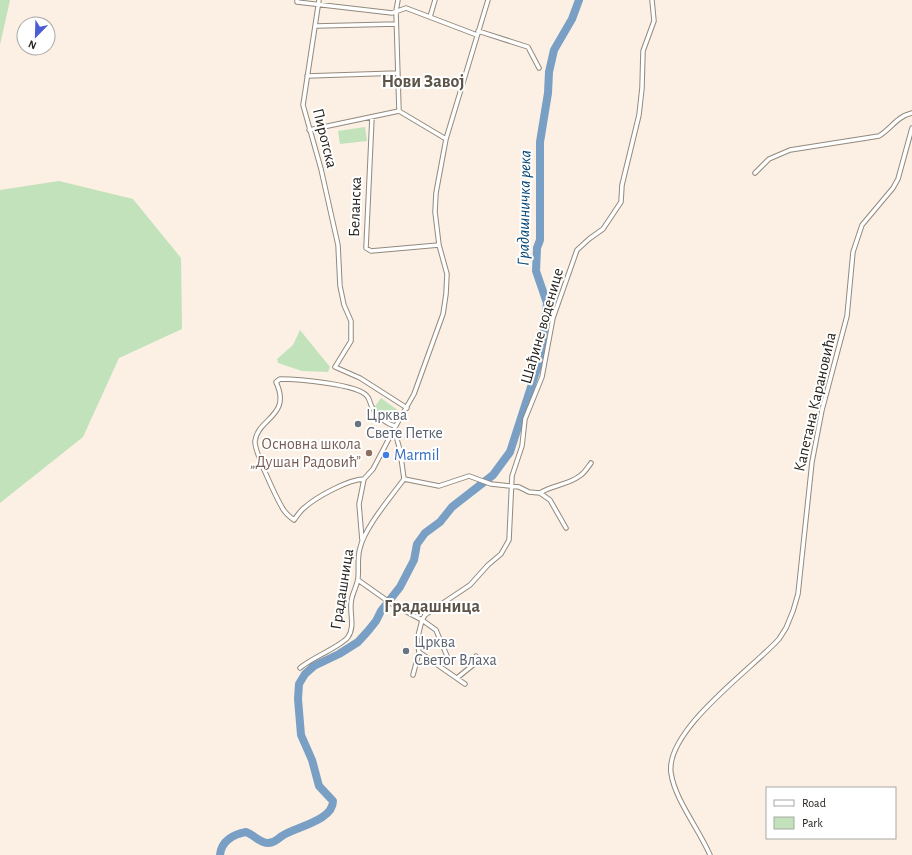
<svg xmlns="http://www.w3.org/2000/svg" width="912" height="855" font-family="'Alegreya Sans',sans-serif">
<rect width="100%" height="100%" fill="#fbf0e3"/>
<path fill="#c1e2ba" d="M0,0H10L0,45Z
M365,127L367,141L340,144L338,131Z
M59,181L133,199L181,258L182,329L119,358L83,437L0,503V190Z
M300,330L330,367L328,372L302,371L278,363L277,359L293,345Z
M381,398L399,411L391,422L373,409Z"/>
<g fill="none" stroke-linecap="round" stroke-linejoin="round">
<path stroke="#799fc5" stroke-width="8" d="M220,855C221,841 234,834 246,832C254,835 260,843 268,843C275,843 277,839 282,836C295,827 333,821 333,801L319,786L312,760L301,735L298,699L299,684L305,674L314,666L339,654L358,642L368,631L376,621L381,611L400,587L414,560L417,544L425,533L440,522L452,507L493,475L510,452L541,356L547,303L536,271L537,248L540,240V142L548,93L549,72L554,50L572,19L579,0"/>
<g stroke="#93897d" stroke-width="5.5">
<path id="street" d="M297,0V2L392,13L406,8L477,35
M319,0L303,105L321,169L338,245L340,286L344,305L351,321V341L335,367L360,378L407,408
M398,0L396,11L399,111
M430,17L435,0
M316,26L396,24
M478,31L528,47L539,68
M307,76L398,73
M372,117L366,248L371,251L439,245
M309,130L399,111L446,139
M755,173L769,159L790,150L879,136C892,128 896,117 912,113
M394,429L373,469L364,479C349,479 316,497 304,508C300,511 297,516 294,520C290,517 286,514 283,509C277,499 254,451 255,441C258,418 292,416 276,382L280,379C296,379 358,384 367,396C370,399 370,404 372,407C376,415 387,425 396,426
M404,479L439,486L469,476L491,484L519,487L529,492L540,493L550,500L566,528
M540,493C552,485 569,485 581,475C585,472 588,467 591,463
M362,540L359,504L364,479
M358,580L392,604L422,620L436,630L447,656
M419,652L465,684
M300,668C311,658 342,646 348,637C355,627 350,615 351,604C351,595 357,587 358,578C359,568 357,558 360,548C365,527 391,497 404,479L400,450L394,429L414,394L443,314L446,294L447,274L439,245L435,212L436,193L446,139L488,0
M413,675L419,652L417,640L422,620L425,615L470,585L488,565L501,554L509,540L512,476L522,446L525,419L542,377L553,318L577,250L589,239L603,229L621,202L622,185L639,115L642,88L643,51L654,21L652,0
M457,678L473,665L476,656
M710,855C699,829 675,800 671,773C665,730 752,669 779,639L786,628L793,611L798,594L812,462L822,410L847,316L853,252L862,225L893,188L898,179L912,128"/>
</g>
<use href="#street" stroke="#fff" stroke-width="3.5"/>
</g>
<g fill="#6b7280" stroke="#fff" stroke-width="1.5">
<circle cx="358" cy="424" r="4"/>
<circle cx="406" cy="651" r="4"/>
</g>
<circle fill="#8d6e63" stroke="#fff" stroke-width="1.5" cx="369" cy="453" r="4"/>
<circle fill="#3f7fe0" stroke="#fff" stroke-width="1.5" cx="386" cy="455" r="4"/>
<g text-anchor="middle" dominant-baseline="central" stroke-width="4" stroke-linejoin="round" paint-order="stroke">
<g font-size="16" fill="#26221d" stroke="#fff">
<text transform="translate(325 138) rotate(76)">Пиротска</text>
<text transform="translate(355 207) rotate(-88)">Беланска</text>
<text transform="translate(542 326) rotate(-74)">Шађине воденице</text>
<text transform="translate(815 402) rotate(-77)">Капетана Карановића</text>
<text transform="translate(342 589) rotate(-81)">Градашница</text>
</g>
<g font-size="16" fill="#5b616d" stroke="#fff" text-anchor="start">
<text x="366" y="415">Црква<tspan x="366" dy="18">Свете Петке</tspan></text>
<text x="414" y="642">Црква<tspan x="414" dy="18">Светог Влаха</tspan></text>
</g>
<g font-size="16" fill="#785e54" stroke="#fff" text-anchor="end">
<text x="361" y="444">Основна школа<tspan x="361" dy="18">„Душан Радовић”</tspan></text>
</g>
<g font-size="16" fill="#366cbe" stroke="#fff" text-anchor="start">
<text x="394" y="455">Marmil</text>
</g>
<g font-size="17" font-style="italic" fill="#074777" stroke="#fff">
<text transform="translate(524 208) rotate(-89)">Градашничка река</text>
</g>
<g font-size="18" font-weight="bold" fill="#5d5449" stroke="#fff">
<text x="423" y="82">Нови Завој</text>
<text x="432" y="607">Градашница</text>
</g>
</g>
<rect x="766" y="787" width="130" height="52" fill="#ffffff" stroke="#a8a7a5"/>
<rect x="774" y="800" width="20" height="6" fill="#ffffff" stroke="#a8a7a5"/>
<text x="802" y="807" font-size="12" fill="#26221d">Road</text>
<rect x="774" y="817" width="20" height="12" fill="#c1e2ba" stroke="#a8a7a5"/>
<text x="802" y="827" font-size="12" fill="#26221d">Park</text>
<g transform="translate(36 36) rotate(203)"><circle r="19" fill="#ffffff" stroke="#a8a7a5"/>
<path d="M0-3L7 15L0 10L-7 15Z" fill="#4a5dd2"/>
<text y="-6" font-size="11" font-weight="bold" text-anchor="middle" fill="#26221d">N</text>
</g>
</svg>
